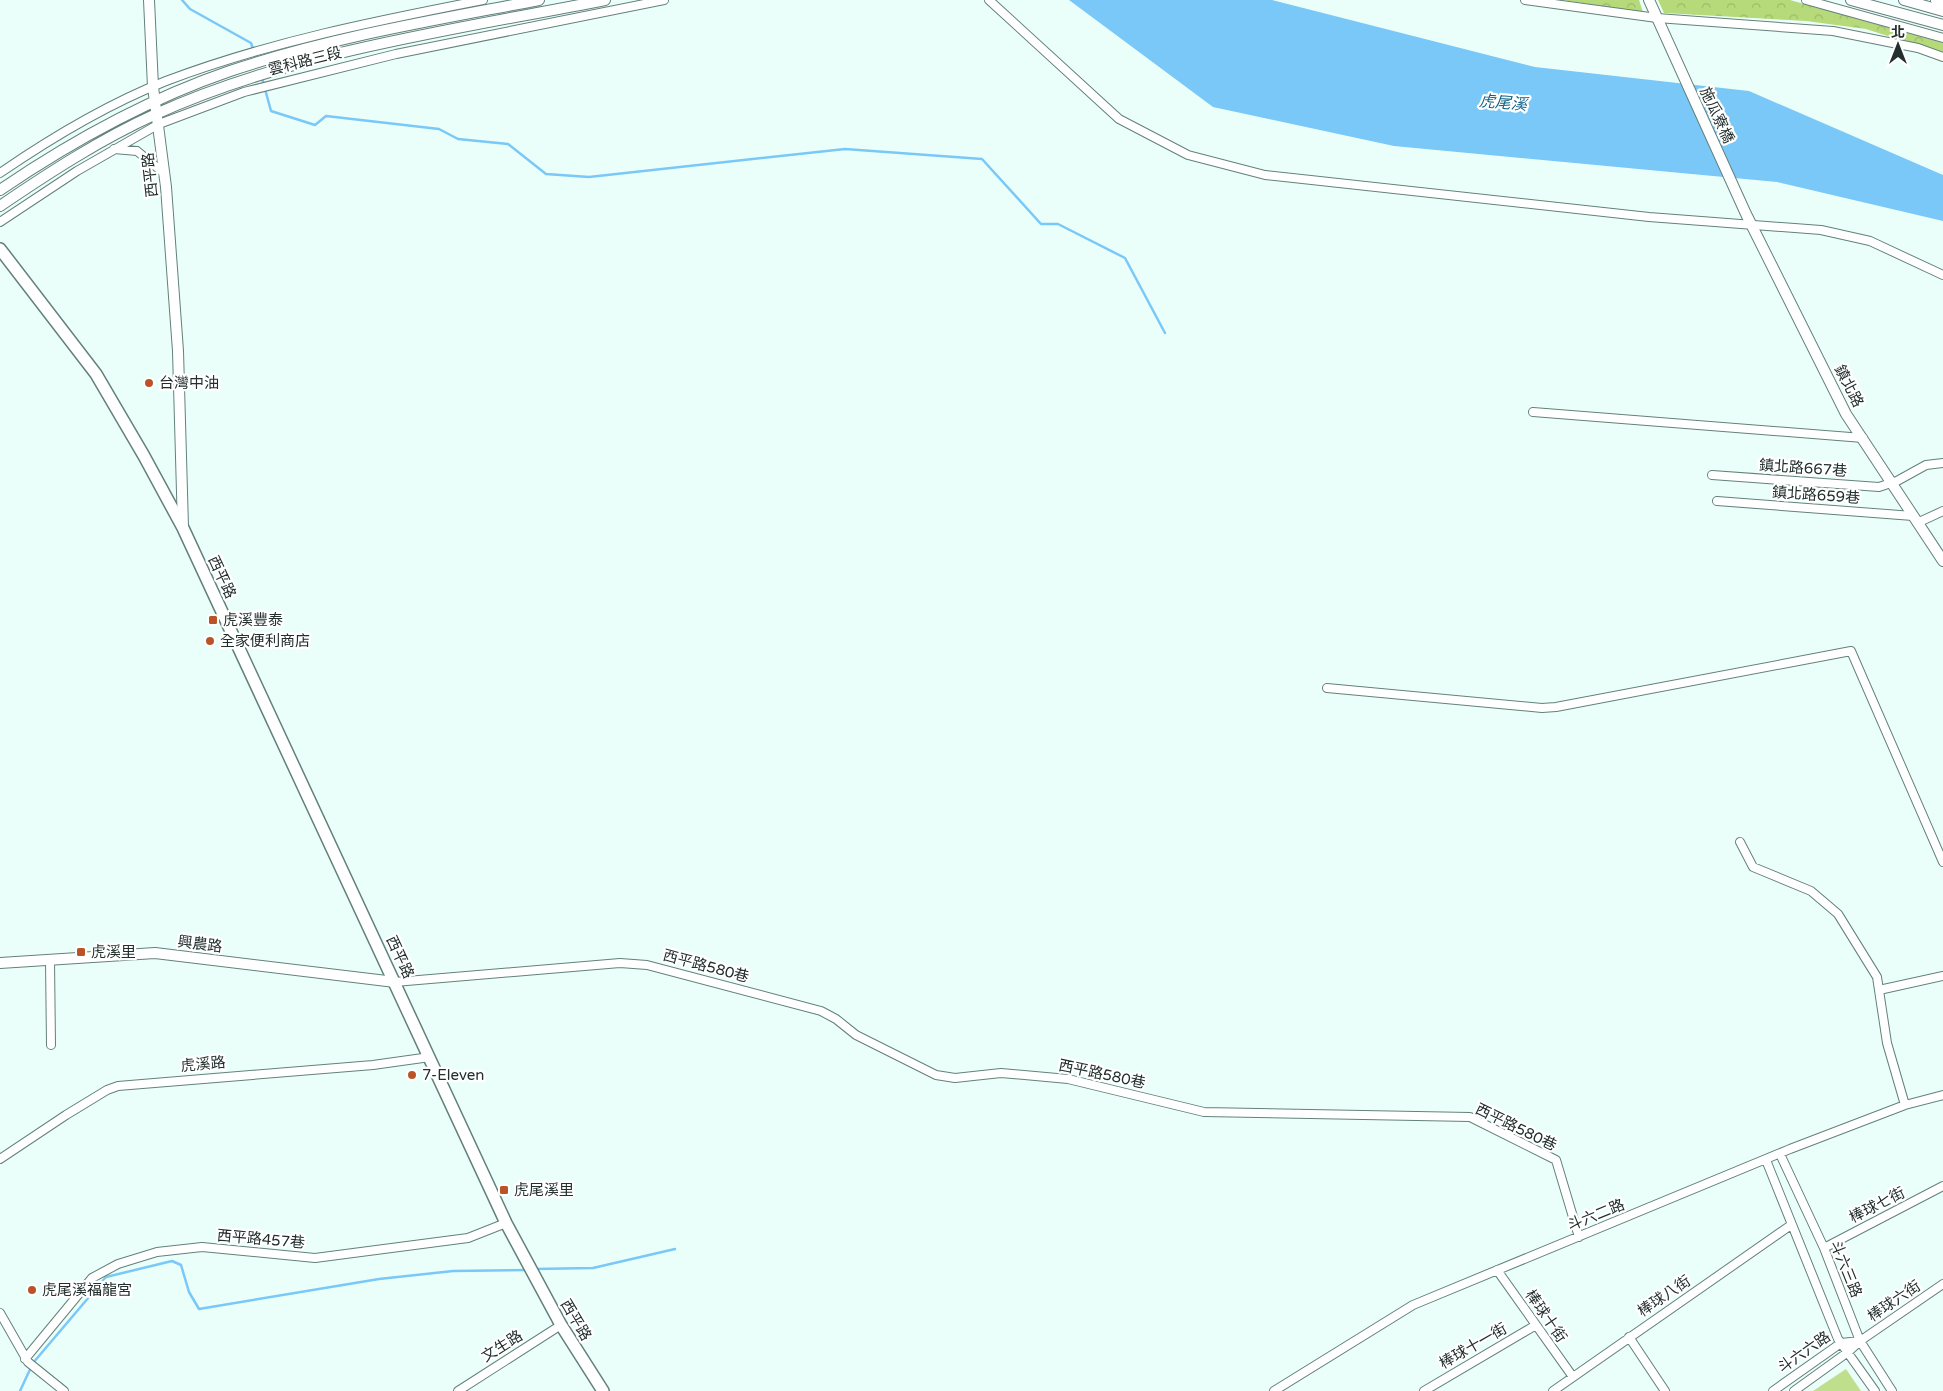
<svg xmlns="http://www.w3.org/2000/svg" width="1943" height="1391" font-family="'Varela Round','Noto Sans TC',sans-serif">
<defs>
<pattern id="forest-crowns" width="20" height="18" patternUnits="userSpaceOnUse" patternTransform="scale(1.25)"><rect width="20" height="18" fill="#b6d979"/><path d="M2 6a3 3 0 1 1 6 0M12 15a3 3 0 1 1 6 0" fill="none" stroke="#9cbb69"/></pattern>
</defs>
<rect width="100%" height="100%" fill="#ebfffa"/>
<path fill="#c0df8d" d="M1846,1369L1861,1391H1813Z"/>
<path fill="url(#forest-crowns)" d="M1562,0H1639L1643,12Z
M1658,0H1790L1943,43V54L1866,29L1806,21L1664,13Z"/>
<path fill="#79c8f8" d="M1069,0H1272L1535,67L1749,91L1943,175V221L1777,182L1394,146L1213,107Z"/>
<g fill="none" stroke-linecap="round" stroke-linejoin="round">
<path stroke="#79c8f8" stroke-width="2.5" d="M182,0L190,9L251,43L257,61
M262,78L271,111L315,125L326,116L439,129L458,139L508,144L546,174L589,177L845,149L982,159L1041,224H1058L1125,258L1165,333
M534,1269L593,1268L675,1249
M20,1391L33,1363L106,1277L172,1261L181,1265L189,1292L199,1309L379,1279L453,1271L528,1270"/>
<g stroke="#63817b" stroke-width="10">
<path id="street" d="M989,0L1119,119L1188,155L1265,175L1649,217L1821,230L1870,241L1943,275
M1525,0L1657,18L1833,31L1918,48L1943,57
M1806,0L1943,38
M1935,0L1943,2
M114,149L137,151L165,174
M0,173C51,138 108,104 166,81C269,42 375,21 483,0
M0,222L77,171L159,124L244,92L396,54L664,0
M1533,412L1863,438
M1712,475L1879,487L1897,481L1926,465L1943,463
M1717,501L1913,516
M1917,523L1943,511
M1327,688L1542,708L1556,707L1851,651L1943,862
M1740,842L1753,867L1811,891L1838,914L1877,977L1887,1043L1905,1105
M50,960L51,1045
M395,982L620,963L647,965L821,1011L836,1019L856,1035L936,1075L955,1078L1001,1073L1068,1079L1204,1112L1470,1117L1556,1160L1579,1237
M1879,990L1943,976
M1780,1154L1824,1248L1860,1341L1892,1391
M0,1159L66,1115L107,1090L118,1086L373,1065L430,1057
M1766,1160L1838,1339L1875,1391
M1824,1248L1943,1186
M1497,1270L1573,1377
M0,1313L28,1362L64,1391
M1629,1337L1665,1391
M25,1359L92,1278L118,1264L157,1252L202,1247L315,1258L468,1238L506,1223
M458,1391L561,1325
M1274,1391L1413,1305L1790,1149L1905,1105L1943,1095
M1424,1391L1536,1325
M1553,1391L1791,1225
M1773,1391L1841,1343L1860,1341
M1794,1391L1848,1352L1860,1341L1943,1284"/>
</g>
<g stroke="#63817b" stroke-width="12">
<path id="secondary" d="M149,0L153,87L166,187L178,351L183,527
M1649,0L1746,214L1846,414L1943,561
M1851,0L1943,25
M1904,0L1943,11
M0,190C72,141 148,99 230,71C331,37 436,20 539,0
M0,206C50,172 101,139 156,114C291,52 459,29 605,0
M0,963L155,953L395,982"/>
</g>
<g stroke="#63817b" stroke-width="14">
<path id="primary" d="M0,249L96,374L144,456L183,528L506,1223L561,1325L603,1391"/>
</g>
<use href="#street" stroke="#fff" stroke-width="8"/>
<use href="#secondary" stroke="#fff" stroke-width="10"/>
<use href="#primary" stroke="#fff" stroke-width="11"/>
</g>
<g fill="#ba5428" stroke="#fff" stroke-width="2">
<circle cx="149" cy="383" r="5"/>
<rect x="208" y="615" width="10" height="10" rx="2.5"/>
<circle cx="210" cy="641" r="5"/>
<rect x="76" y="947" width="10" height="10" rx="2.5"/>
<circle cx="412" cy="1075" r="5"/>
<rect x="499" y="1185" width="10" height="10" rx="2.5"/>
<circle cx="32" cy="1290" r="5"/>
</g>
<g text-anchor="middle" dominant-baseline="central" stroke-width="4.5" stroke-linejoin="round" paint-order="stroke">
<g font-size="15" fill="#222f2c" stroke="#fff">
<text transform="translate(305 61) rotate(-14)">雲科路三段</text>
<text transform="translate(1717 115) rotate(65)">施瓜寮橋</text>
<text transform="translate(150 175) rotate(-96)">西平路</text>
<text transform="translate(1849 386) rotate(63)">鎮北路</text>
<text transform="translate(1803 468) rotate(4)">鎮北路667巷</text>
<text transform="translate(1816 495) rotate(4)">鎮北路659巷</text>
<text transform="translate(222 577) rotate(65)">西平路</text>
<text transform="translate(200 944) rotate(7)">興農路</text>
<text transform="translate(400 957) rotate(65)">西平路</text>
<text transform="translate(706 966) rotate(15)">西平路580巷</text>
<text transform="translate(203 1064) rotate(-5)">虎溪路</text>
<text transform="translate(1102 1074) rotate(12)">西平路580巷</text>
<text transform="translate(1516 1127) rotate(26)">西平路580巷</text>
<text transform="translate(1877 1205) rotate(-27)">棒球七街</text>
<text transform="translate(1596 1215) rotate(-22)">斗六二路</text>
<text transform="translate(261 1239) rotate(5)">西平路457巷</text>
<text transform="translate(1846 1269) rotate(68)">斗六三路</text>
<text transform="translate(1664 1296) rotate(-34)">棒球八街</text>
<text transform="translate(1894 1301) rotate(-34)">棒球六街</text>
<text transform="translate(1546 1316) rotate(55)">棒球十街</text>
<text transform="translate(576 1320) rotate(59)">西平路</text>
<text transform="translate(502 1346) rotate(-32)">文生路</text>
<text transform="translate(1473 1346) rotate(-30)">棒球十一街</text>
<text transform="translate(1804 1352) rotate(-35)">斗六六路</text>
</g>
<g font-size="15" fill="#222f2c" stroke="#fff" text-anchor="start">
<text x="159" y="383">台灣中油</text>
<text x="223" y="620">虎溪豐泰</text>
<text x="220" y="641">全家便利商店</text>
<text x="91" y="952">虎溪里</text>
<text x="422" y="1075">7-Eleven</text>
<text x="514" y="1190">虎尾溪里</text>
<text x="42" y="1290">虎尾溪福龍宮</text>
</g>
<g font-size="16" font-style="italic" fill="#0c5f86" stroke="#fff">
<text transform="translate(1503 103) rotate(5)">虎尾溪</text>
</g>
</g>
<g transform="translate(1898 45)" stroke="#ffffff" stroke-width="4" paint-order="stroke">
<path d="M0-4L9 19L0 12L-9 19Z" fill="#222f2c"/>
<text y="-8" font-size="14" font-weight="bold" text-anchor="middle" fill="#222f2c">北</text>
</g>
</svg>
